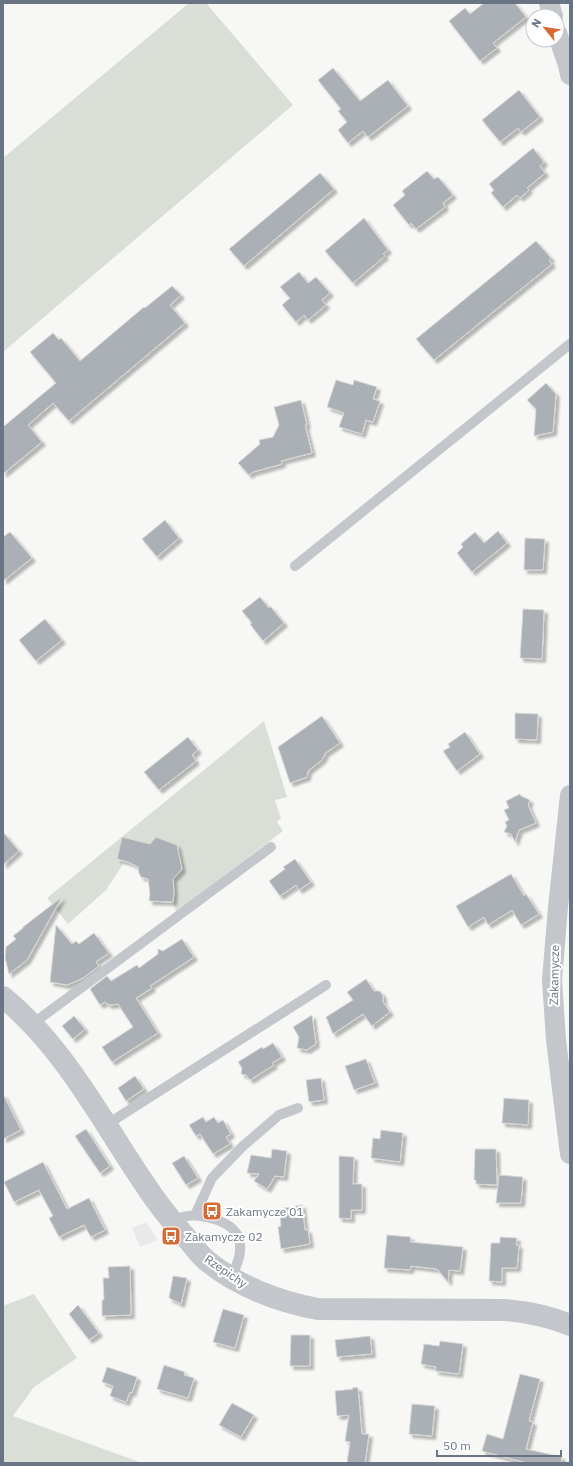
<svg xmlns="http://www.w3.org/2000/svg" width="573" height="1466" font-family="'IBM Plex Sans',sans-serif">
<defs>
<filter id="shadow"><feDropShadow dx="3.5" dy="3.5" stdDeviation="1" flood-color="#0004"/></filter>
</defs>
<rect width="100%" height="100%" fill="#f7f8f5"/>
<path fill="#e8e9e8" d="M146,1222L158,1240L140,1247L132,1228Z"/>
<path fill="#d9ded6" d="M189,3H206L293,105L3,352V158Z
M264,721L287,797L275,800L281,818L277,822L283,831L176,912L173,902L172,875L148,845L118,859L123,864L106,890L68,924L47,898Z
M34,1294L77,1358L34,1387L13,1416L142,1463H3V1306Z"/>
<path fill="#aab0b6" stroke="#d9d9d7" filter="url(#shadow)" d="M484,3H515L526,17L493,43L497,48L480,61L449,21L465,8L470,14Z
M333,68L360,101L388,80L408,106L368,137L363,131L348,143L338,130L347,122L338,111L341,109L318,80Z
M519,90L540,117L521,132L518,128L500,142L482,120Z
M533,148L544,162L540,166L545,173L527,188L529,190L520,198L517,195L503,207L491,193L494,190L489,184Z
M427,171L434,179L438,177L453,195L443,203L445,207L416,229L411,223L409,225L393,205L405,195L402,191Z
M320,173L334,189L244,266L229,249Z
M364,218L388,250L383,254L385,256L353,283L325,251Z
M536,241L551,258L549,260L552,264L434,360L416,339Z
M299,272L308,283L316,277L330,293L322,300L326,305L308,320L304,315L296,322L282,305L290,298L280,287Z
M172,286L181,295L170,305L185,323L69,421L53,403L28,425L42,442L3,474V427L56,383L30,352L53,333L59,340L61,338L80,361L144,307L145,308Z
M336,380L353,385L354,380L377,387L373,399L380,401L373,422L366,420L362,434L339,427L344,413L327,407Z
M546,383L556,394L553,432L534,436L536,409L527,400Z
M301,400L307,425H305L312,453L281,461L282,464L253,472L249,475L238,463L260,444L259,440L273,437L279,425L274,407Z
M165,520L179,538L157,557L142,539Z
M498,531L507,543L472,572L457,553L463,547L461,544L475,532L484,543Z
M10,532L32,558L3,581V537Z
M525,538L545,539L543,570H524Z
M260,597L269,608L270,606L284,623L263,641L250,624L252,623L242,611Z
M523,609L544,610L542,659L520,658Z
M45,619L62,640L36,661L19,640Z
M515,713L538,714L537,740L515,739Z
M322,716L340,743L324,754L325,756L322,758L323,759L308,771L307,777L290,783L278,747Z
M465,732L480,754L457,771L443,751L450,747L448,744Z
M188,737L198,750L192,755L196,761L159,790L144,772Z
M520,794L521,796L530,800L528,805L536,823L519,830L515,842L511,834L504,832L507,826L505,822L509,820L504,810L509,808L506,801Z
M3,832L19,851L3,865Z
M122,837L150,844L156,837L177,845L182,869L173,879L174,893L173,902L149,901L150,894L148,879L141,877L139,873L138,867L128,862L117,859Z
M295,859L311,882L299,890L296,885L280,896L269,881L285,869L283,867Z
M511,874L524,896L526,894L539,914L521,925L512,910L488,925L484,917L468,927L456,906Z
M62,897L27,960L9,974L5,958L6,947L16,939L13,936L23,928V927Z
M56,925L72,944L76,941L79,944L94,933L109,953L96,962L99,966L83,978L67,985L50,982Z
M182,939L194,957L150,986L152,988L136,998L158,1033L112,1062L102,1047L133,1027L118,1004L109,1005L105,1002L100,1005L90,989L107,976L111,981L137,965L139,968L158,954V949L163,951Z
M366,979L374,991H380L383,996V1002L390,1012L372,1026L363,1014L333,1034L326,1017L353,1000L347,992Z
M312,1015L316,1044L307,1050L297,1048L299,1037L293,1027Z
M74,1016L85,1029L73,1039L62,1026Z
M273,1043L282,1057L272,1063L274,1065L250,1080L246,1075L241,1074L242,1068L238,1062L262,1047L263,1049Z
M366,1059L375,1083L354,1090L345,1066Z
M135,1076L144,1089L126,1101L118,1088Z
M321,1078L324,1100L309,1102L306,1080Z
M3,1094L21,1130L3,1139Z
M504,1098L529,1100L528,1125L502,1123Z
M203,1117L206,1122L214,1117L218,1123L223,1120L231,1134L226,1137L230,1144L213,1154L200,1134L196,1136L189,1125Z
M86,1129L110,1166L100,1173L75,1136Z
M381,1130L403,1133L400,1162L371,1158L373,1138L380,1139Z
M272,1149L287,1151L284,1177L275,1176L267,1189L254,1181L259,1174L247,1173L251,1155L271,1158Z
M475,1149H496L497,1185L476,1184V1180H474Z
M184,1156L198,1178L186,1185L172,1163Z
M339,1156L354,1157L353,1184H362V1210H351V1219L339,1218Z
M43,1162L67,1209L89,1198L105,1230L91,1237L84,1225L59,1237L49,1218L53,1216L39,1190L14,1202L4,1182Z
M499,1175L523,1177L521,1203H496Z
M302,1205L305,1230H308L310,1244L281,1249L278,1227L281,1226L279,1209Z
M387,1235L411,1237L410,1242L463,1247L460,1271L449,1270L448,1282L437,1269L411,1266L410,1270L384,1268Z
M500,1237L517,1238L516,1245H519L517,1268H502V1282L489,1281L491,1243H500Z
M130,1266L131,1315L102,1316V1300H104L103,1278H109L108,1267Z
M173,1276L187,1278L181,1304L169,1298Z
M78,1305L99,1333L89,1340L69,1314Z
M223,1309L244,1315L235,1348L213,1342Z
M291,1335H310V1366H290Z
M370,1336L372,1354L337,1357L335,1340Z
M440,1341L463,1344L459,1374L435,1371L436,1367L421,1364L424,1344L439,1346Z
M164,1365L185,1372L184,1375L194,1378L188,1398L157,1389Z
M107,1367L137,1377L132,1393L130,1392L126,1402L110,1396L113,1386L102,1382Z
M520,1374L540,1379L529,1421L533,1422L526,1449L562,1457L561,1463H527L482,1451L487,1434L503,1439Z
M353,1387L358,1388L362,1434H369L365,1463H347L350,1442L345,1441L349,1415L337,1416L335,1391L353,1389Z
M232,1403L254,1415L241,1437L219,1425Z
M412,1404L435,1406L432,1436L409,1434Z"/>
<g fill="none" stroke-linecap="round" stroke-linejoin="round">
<path stroke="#c3c6ca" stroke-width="10" d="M295,566L570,344
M31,1025L271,847
M106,1125L326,985
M195,1215L212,1178L243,1146L279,1115L298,1108
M172,1223C176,1221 179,1218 183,1217C199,1212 234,1221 239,1239C243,1252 237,1266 231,1277"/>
<path stroke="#c3c6ca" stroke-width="20" d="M549,3L553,16
M557,33L568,65L570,75
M570,795L558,907L552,980L556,1040L570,1154"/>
<path stroke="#c3c6ca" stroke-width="22" d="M3,997C63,1046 99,1116 142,1180C156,1202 172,1222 190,1242C195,1248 200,1255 206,1260C237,1286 279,1302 318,1309L505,1310C528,1312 549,1316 570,1325"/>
</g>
<defs>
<g id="bus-square" transform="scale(1)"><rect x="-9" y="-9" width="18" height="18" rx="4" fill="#d86a35" stroke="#fff"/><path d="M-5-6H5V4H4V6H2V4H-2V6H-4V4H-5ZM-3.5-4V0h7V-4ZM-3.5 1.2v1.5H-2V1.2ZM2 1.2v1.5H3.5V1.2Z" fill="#fff"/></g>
</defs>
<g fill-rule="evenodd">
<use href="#bus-square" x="212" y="1211"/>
<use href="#bus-square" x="171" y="1236"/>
</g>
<g text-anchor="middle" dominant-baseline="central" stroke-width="4" stroke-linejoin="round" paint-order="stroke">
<g font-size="12" fill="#697584" stroke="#fff">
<text transform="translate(554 975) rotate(-89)">Zakamycze</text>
<text transform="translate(226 1271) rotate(34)">Rzepichy</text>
</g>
<g font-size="12" fill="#697584" stroke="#fff" text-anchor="start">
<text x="226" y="1211">Zakamycze 01</text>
<text x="185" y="1236">Zakamycze 02</text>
</g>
</g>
<rect width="573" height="1466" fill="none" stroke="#697584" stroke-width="8"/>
<g transform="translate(545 28) rotate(300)"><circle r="19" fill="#ffffff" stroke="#c3c8ce"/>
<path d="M0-3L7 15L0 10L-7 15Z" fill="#d86a35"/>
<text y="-6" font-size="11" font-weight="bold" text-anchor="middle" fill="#697584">N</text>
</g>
<path d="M437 1450v6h124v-6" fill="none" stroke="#697584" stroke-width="2"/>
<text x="443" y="1450" font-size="12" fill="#697584" stroke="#ffffff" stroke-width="3" paint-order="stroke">50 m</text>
</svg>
